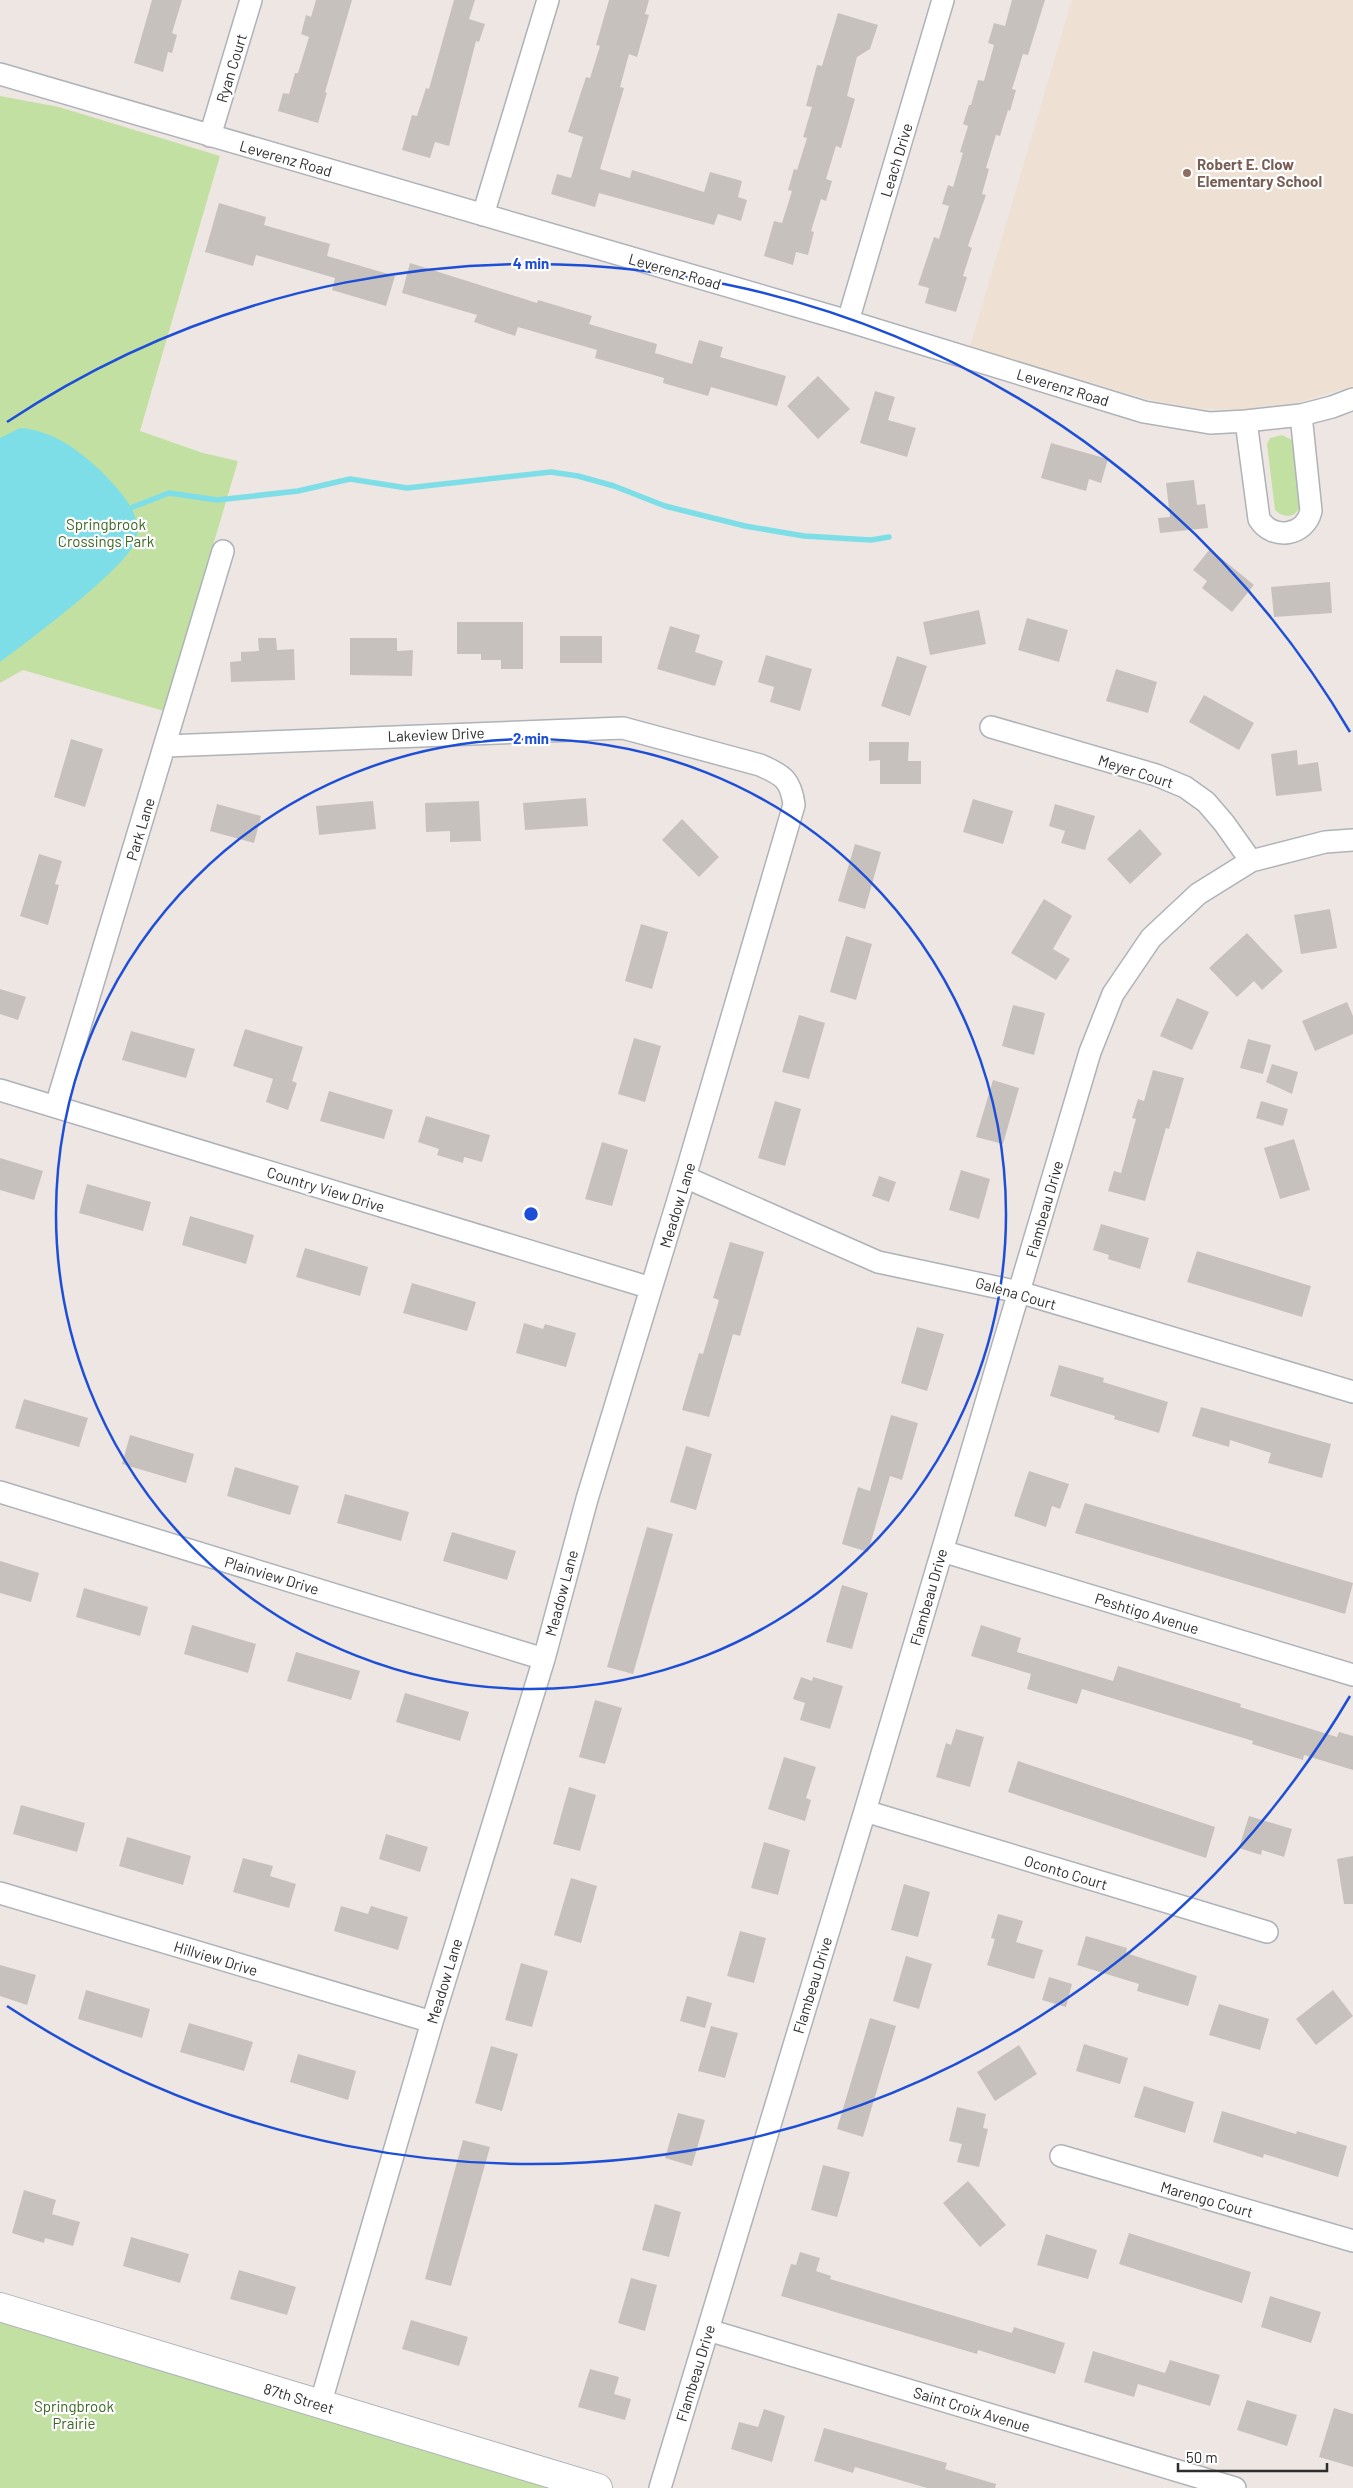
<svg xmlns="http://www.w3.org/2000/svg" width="1353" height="2488" font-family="Barlow,sans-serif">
<rect width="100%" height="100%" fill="#eee6e2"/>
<path fill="#eee0d3" d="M1072,0H1353V386L1290,405L1241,410L1192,408L1147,399L970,347Z"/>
<path fill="#c3e0a3" d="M0,96L59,107L220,156L140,431L203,453L238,461L164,711L23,670L0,683Z
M1282,435L1292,440L1300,505C1297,518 1284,519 1275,510L1267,444L1270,438Z
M0,2317L585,2488H0Z"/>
<path fill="#7ddee7" d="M20,428C52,430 79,450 102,472C118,489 144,514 136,540C127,568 27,642 0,662V438Z"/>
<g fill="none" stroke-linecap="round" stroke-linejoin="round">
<path stroke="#7ddee7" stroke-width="5.5" d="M133,507L169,493L217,500L298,491L350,479L407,488L551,472L578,476L614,486L665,506L745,526L804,536L871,540L889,537"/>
</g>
<path fill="#c7c1bd" d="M152,0H182L172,33L177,35L172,53L168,52L163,72L134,63Z
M316,0H352L325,92L327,93L318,123L278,111L283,93L289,94L295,73H298L309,37L301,34L306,15L311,17Z
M454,0H475L469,19L485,24L479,42L476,41L449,146L435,142L430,158L402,150L412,115L417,116L426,88L429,89Z
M609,0H649L645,14L649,15L637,57L629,54L620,87L624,88L600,169L630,178L632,170L704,192L710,172L742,181L738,197L747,200L741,221L718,214L714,225L599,193L595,207L551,194L557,174L571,178L583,137L568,132L586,77L590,78L600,46L596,45Z
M1012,0H1045L1028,55L1023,54L1012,89L1016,90L1010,111L1008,110L1000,136L996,135L986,168L989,169L982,194L986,195L968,246L972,248L963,276L967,277L956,312L925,303L929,288L918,285L934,237L939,239L949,206L942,204L948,185L953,187L963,153L960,152L968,126L963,124L969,105H971L978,80L984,81L994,45L988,43L994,23L1005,26Z
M838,13L878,25L870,49L857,57L847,96L855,99L841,148L836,146L826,179L832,181L826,201L821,199L811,231L814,232L808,255L796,252L793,265L764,256L774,221L782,223L792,191L788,190L794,169L797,170L807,138L803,137L812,107L806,106L817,65L822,66Z
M219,203L266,217L264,225L330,244L327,256L395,276L386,306L332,290L335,278L256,255L253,266L205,252Z
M410,263L537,303L538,300L592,316L589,324L657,344L655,353L692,364L699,340L723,347L720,357L786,376L777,406L711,387L708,396L663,383L664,378L595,358L597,350L518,327L515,336L474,322L477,315L402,293Z
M818,376L850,409L818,439L787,406Z
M875,391L895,397L888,420L916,428L907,457L860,443Z
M1051,443L1108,459L1101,483L1089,479L1086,491L1041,478Z
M1194,480L1197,505L1205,504L1208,528L1160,533L1158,518L1170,517L1166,483Z
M1210,549L1254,585L1232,612L1202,588L1207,581L1193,570Z
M1330,582L1332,613L1274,617L1271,587Z
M979,610L986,644L930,655L923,622Z
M1027,618L1068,630L1059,662L1018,650Z
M457,622H523V669H501V660H481V654H457Z
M670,626L700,635L695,652L723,661L715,686L657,669Z
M560,636H602V663H560Z
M258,638H276L277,650L294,649L295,680L231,682L230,662L241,661V652L259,651Z
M350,638H397V651L413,650L412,676L350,675Z
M766,655L812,669L800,711L770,702L774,687L758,682Z
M897,656L927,666L910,716L881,706Z
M1116,669L1157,682L1148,713L1106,701Z
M1204,695L1254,723L1239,750L1189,722Z
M71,739L103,749L85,807L54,797Z
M869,742H909L908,761H921V784H880V760L869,761Z
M1297,750L1298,765L1318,762L1322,791L1276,796L1271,754Z
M586,798L588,826L525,830L523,803Z
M973,799L1013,811L1003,844L963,832Z
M373,801L376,829L319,835L316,806Z
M479,801L481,841L450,842V831L426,832L425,803Z
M217,804L261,816L254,843L210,831Z
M1055,804L1095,816L1085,850L1061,843L1065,831L1049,826Z
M682,819L719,857L699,877L662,840Z
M1140,829L1162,854L1130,884L1107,859Z
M855,844L881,852L865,909L838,901Z
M39,854L62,861L55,884L59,885L48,925L20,916Z
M1044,899L1072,916L1053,949L1070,959L1056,980L1011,953Z
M1330,909L1337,948L1301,954L1294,915Z
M641,924L668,932L652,989L625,981Z
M1247,933L1283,971L1262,990L1254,981L1237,997L1209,968Z
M846,936L872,944L856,1000L830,992Z
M0,989L26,997L18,1020L0,1014Z
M1177,998L1209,1012L1192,1050L1160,1036Z
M1347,1002L1353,1016V1034L1315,1051L1302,1021Z
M1013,1005L1045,1013L1034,1055L1002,1046Z
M799,1015L825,1023L809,1079L782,1072Z
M245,1029L303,1047L292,1081L297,1083L288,1110L266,1102L273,1079L233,1066Z
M131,1031L195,1049L186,1078L122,1060Z
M634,1038L661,1046L645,1102L618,1094Z
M1248,1039L1271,1045L1263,1074L1240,1068Z
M1272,1064L1298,1072L1292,1094L1266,1082Z
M1153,1070L1184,1078L1169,1129L1166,1128L1145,1201L1108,1191L1114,1171L1121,1173L1136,1119L1132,1118L1138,1099L1144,1101Z
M993,1080L1019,1088L1003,1144L976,1137Z
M329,1091L393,1110L384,1139L320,1121Z
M775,1101L801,1109L785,1166L758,1158Z
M1261,1101L1288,1109L1283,1126L1256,1118Z
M426,1116L490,1135L482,1162L464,1157L463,1163L437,1155L439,1149L418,1142Z
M1294,1139L1310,1190L1280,1199L1264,1148Z
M602,1142L628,1150L612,1206L585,1199Z
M0,1158L43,1171L34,1200L0,1190Z
M961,1170L990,1179L979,1219L949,1210Z
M879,1176L896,1182L889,1202L872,1196Z
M87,1184L151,1202L143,1231L79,1213Z
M190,1216L254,1235L246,1264L182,1245Z
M1101,1224L1149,1238L1140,1269L1108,1259L1109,1255L1093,1250Z
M730,1242L764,1252L740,1336L733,1334L709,1417L682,1410L699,1353L703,1354L719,1300L713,1298Z
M305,1248L368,1267L360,1296L296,1277Z
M1197,1251L1311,1286L1302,1317L1187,1282Z
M412,1283L476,1302L467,1331L403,1313Z
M524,1323L543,1329L545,1324L576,1333L566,1367L516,1353Z
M917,1327L944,1334L927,1391L901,1383Z
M1059,1365L1104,1378L1103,1382L1168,1402L1159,1433L1114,1419L1115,1416L1050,1396Z
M24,1399L88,1418L79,1447L15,1428Z
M1201,1407L1331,1444L1322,1478L1268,1463L1271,1453L1230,1440L1229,1447L1192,1436Z
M891,1415L918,1423L902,1480L890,1476L868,1552L842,1544L858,1487L870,1491Z
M130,1435L194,1454L186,1483L122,1464Z
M686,1446L712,1454L696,1510L670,1502Z
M235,1467L299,1486L290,1515L227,1496Z
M1029,1471L1069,1484L1060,1509L1052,1506L1046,1527L1014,1516Z
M345,1494L409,1512L401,1541L337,1523Z
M1085,1503L1353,1583L1345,1614L1075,1533Z
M647,1527L673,1534L633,1674L607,1667Z
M452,1532L516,1551L507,1580L443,1561Z
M0,1561L39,1573L31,1602L0,1593Z
M842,1585L868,1593L852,1649L826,1642Z
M84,1588L148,1607L140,1636L76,1617Z
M192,1625L256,1644L248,1673L184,1654Z
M981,1625L1021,1638L1017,1652L1113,1681L1118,1666L1241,1704L1240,1707L1337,1737L1339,1732L1353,1736V1770L1304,1755L1303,1760L1252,1744L1253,1741L1082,1689L1077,1704L1027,1689L1031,1674L971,1656Z
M296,1652L360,1671L351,1700L287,1681Z
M801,1677L812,1681L813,1677L843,1686L830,1729L800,1720L805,1703L793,1699Z
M405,1693L469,1712L460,1741L396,1722Z
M595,1700L622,1708L605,1764L579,1757Z
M956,1729L984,1737L970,1787L936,1777L946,1743L951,1745Z
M784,1757L816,1767L806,1798L811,1800L805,1821L768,1809Z
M1018,1761L1215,1827L1206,1858L1008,1792Z
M569,1787L596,1795L580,1851L553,1844Z
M21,1805L85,1823L77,1852L13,1834Z
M1249,1816L1292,1829L1284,1857L1262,1850L1261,1855L1239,1848Z
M386,1834L428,1847L420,1872L379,1859Z
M127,1837L191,1856L183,1885L119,1866Z
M764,1842L790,1850L778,1895L751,1888Z
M1353,1856V1904H1344L1337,1859Z
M243,1858L273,1866L270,1876L296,1884L289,1908L233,1892Z
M571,1878L597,1886L581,1943L554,1935Z
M904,1884L930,1892L918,1937L891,1930Z
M341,1906L368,1914L371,1906L408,1917L398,1950L334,1931Z
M998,1914L1023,1921L1016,1942L1043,1950L1034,1979L987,1965L995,1939L991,1938Z
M740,1931L766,1938L754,1983L727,1976Z
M1086,1936L1127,1948L1126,1953L1197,1976L1188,2006L1137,1991L1139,1984L1077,1965Z
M906,1956L932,1964L919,2009L893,2001Z
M521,1963L548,1971L532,2027L505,2020Z
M0,1965L36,1975L27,2005L0,1996Z
M1049,1977L1072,1984L1066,2007L1042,2000Z
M86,1990L150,2009L142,2038L78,2019Z
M1333,1990L1353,2016L1316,2045L1296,2019Z
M687,1996L712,2003L705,2028L680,2021Z
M1219,2004L1269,2019L1260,2050L1209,2035Z
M870,2018L896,2026L863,2137L837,2129Z
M189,2023L253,2042L244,2071L180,2052Z
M711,2026L738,2033L725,2078L698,2071Z
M1084,2044L1128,2058L1120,2084L1076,2071Z
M1019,2045L1037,2074L995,2101L977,2072Z
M491,2046L518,2054L502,2111L475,2103Z
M298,2054L356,2071L348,2100L290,2082Z
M1144,2086L1194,2102L1185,2133L1134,2117Z
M957,2107L986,2114L983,2128L988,2129L979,2167L957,2162L962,2144L949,2141Z
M1222,2111L1296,2134L1297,2131L1347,2146L1338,2177L1264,2154L1263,2158L1213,2142Z
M678,2113L705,2120L692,2166L665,2158Z
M463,2140L490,2147L451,2286L425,2279Z
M823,2165L850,2172L837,2217L811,2210Z
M968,2181L1006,2225L980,2247L943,2203Z
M24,2190L56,2200L52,2214L80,2222L73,2246L45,2238L44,2243L12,2233Z
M655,2204L681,2212L669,2257L642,2250Z
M1129,2233L1251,2272L1242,2303L1119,2264Z
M1046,2234L1097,2250L1088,2279L1037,2265Z
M131,2237L189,2254L180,2283L123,2266Z
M800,2252L820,2258L816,2271L831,2276L830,2279L1012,2333L1014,2327L1065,2343L1055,2374L978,2350L977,2354L781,2296L791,2264L796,2265Z
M239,2270L296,2287L287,2315L230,2299Z
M631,2278L657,2285L645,2331L618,2323Z
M1270,2296L1321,2312L1311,2343L1261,2327Z
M411,2320L468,2337L459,2366L402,2349Z
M1093,2351L1165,2373L1170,2360L1220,2375L1210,2406L1138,2384L1134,2397L1084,2382Z
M590,2369L619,2377L614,2394L631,2399L625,2420L578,2407Z
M1247,2400L1297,2415L1287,2446L1237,2430Z
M1334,2408L1353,2414V2467L1319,2457Z
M764,2409L785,2416L772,2462L731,2449L739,2422L758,2427Z
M824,2428L947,2463L945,2469L996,2484L995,2488H927L855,2467L853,2473L814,2461Z"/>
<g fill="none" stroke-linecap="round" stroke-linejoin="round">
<g stroke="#aeb2b9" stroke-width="24">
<path id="street" d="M0,74L848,321L1144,412L1210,423L1246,421L1301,415L1332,407L1353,399
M210,136L251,0
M483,215L548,0
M848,321L943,0
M1246,421L1259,519C1273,541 1305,536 1311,511L1301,415
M991,727L1156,775L1185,787L1206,802L1224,823L1251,861
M166,746L623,728L760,765C783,775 791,780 794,805L685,1177L587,1499L544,1659L432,2022L320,2405
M0,1090L651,1288
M56,1106L223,551
M685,1177L878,1262L1019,1292L1353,1392
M0,1492L544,1659
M942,1551L1353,1675
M865,1811L1267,1932
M0,1893L432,2022
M1061,2156L1353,2241
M708,2330L1235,2488
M660,2488L865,1811L1090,1052L1113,994L1151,938L1198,894L1251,861L1325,842L1353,840"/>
</g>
<g stroke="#aeb2b9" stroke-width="30">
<path id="secondary" d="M0,2307L598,2488"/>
</g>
<use href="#street" stroke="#fff" stroke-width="21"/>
<use href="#secondary" stroke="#fff" stroke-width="28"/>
</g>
<g fill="none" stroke="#1d4ed8" stroke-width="2.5">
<circle cx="531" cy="1214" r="475"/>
<path d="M1350 1696A950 950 0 0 1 7 2006M7 422A950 950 0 0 1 1350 732"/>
</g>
<circle fill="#8d6e63" stroke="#fff" stroke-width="2" cx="1187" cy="173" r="5"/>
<g text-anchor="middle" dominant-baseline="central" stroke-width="4.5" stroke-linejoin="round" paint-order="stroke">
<g font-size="15" fill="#2e2e2e" stroke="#fff">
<text transform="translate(231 68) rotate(-73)">Ryan Court</text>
<text transform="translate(286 158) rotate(16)">Leverenz Road</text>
<text transform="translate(896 160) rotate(-73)">Leach Drive</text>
<text transform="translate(675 271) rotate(16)">Leverenz Road</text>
<text transform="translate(1063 387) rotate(17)">Leverenz Road</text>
<text transform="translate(436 734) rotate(-2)">Lakeview Drive</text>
<text transform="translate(1136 771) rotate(18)">Meyer Court</text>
<text transform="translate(140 829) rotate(-73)">Park Lane</text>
<text transform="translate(326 1189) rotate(17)">Country View Drive</text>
<text transform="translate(677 1205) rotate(-73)">Meadow Lane</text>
<text transform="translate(1044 1209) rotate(-74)">Flambeau Drive</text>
<text transform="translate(1016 1293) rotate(16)">Galena Court</text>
<text transform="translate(272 1575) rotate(17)">Plainview Drive</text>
<text transform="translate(561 1593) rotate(-75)">Meadow Lane</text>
<text transform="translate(928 1597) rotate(-74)">Flambeau Drive</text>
<text transform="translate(1147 1613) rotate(17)">Peshtigo Avenue</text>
<text transform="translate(1066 1872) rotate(17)">Oconto Court</text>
<text transform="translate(216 1958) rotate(17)">Hillview Drive</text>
<text transform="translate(444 1981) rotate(-73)">Meadow Lane</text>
<text transform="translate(812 1985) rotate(-73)">Flambeau Drive</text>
<text transform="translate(1207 2199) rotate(16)">Marengo Court</text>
<text transform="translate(695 2373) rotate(-73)">Flambeau Drive</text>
<text transform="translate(299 2398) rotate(17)">87th Street</text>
<text transform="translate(972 2409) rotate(17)">Saint Croix Avenue</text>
</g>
<g font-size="15" font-weight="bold" fill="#785e54" stroke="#fff" text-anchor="start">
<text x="1197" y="164">Robert E. Clow<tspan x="1197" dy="17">Elementary School</tspan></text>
</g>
<g font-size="15" fill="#3c6821" stroke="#fff">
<text x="106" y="524">Springbrook<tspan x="106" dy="17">Crossings Park</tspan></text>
<text x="74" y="2406">Springbrook<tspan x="74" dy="17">Prairie</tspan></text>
</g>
</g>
<circle cx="531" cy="1214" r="8" fill="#1d4ed8" stroke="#fff" stroke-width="2.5"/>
<g font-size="15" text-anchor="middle" font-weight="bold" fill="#1d4ed8" stroke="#fff" stroke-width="4.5" stroke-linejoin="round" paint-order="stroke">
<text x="531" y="269">4 min</text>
<text x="531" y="744">2 min</text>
</g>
<path d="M1178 2463v8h149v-8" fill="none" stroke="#2e2e2e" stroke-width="2.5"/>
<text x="1186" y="2463" font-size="15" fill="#2e2e2e" stroke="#ffffff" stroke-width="4" paint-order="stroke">50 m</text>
</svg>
